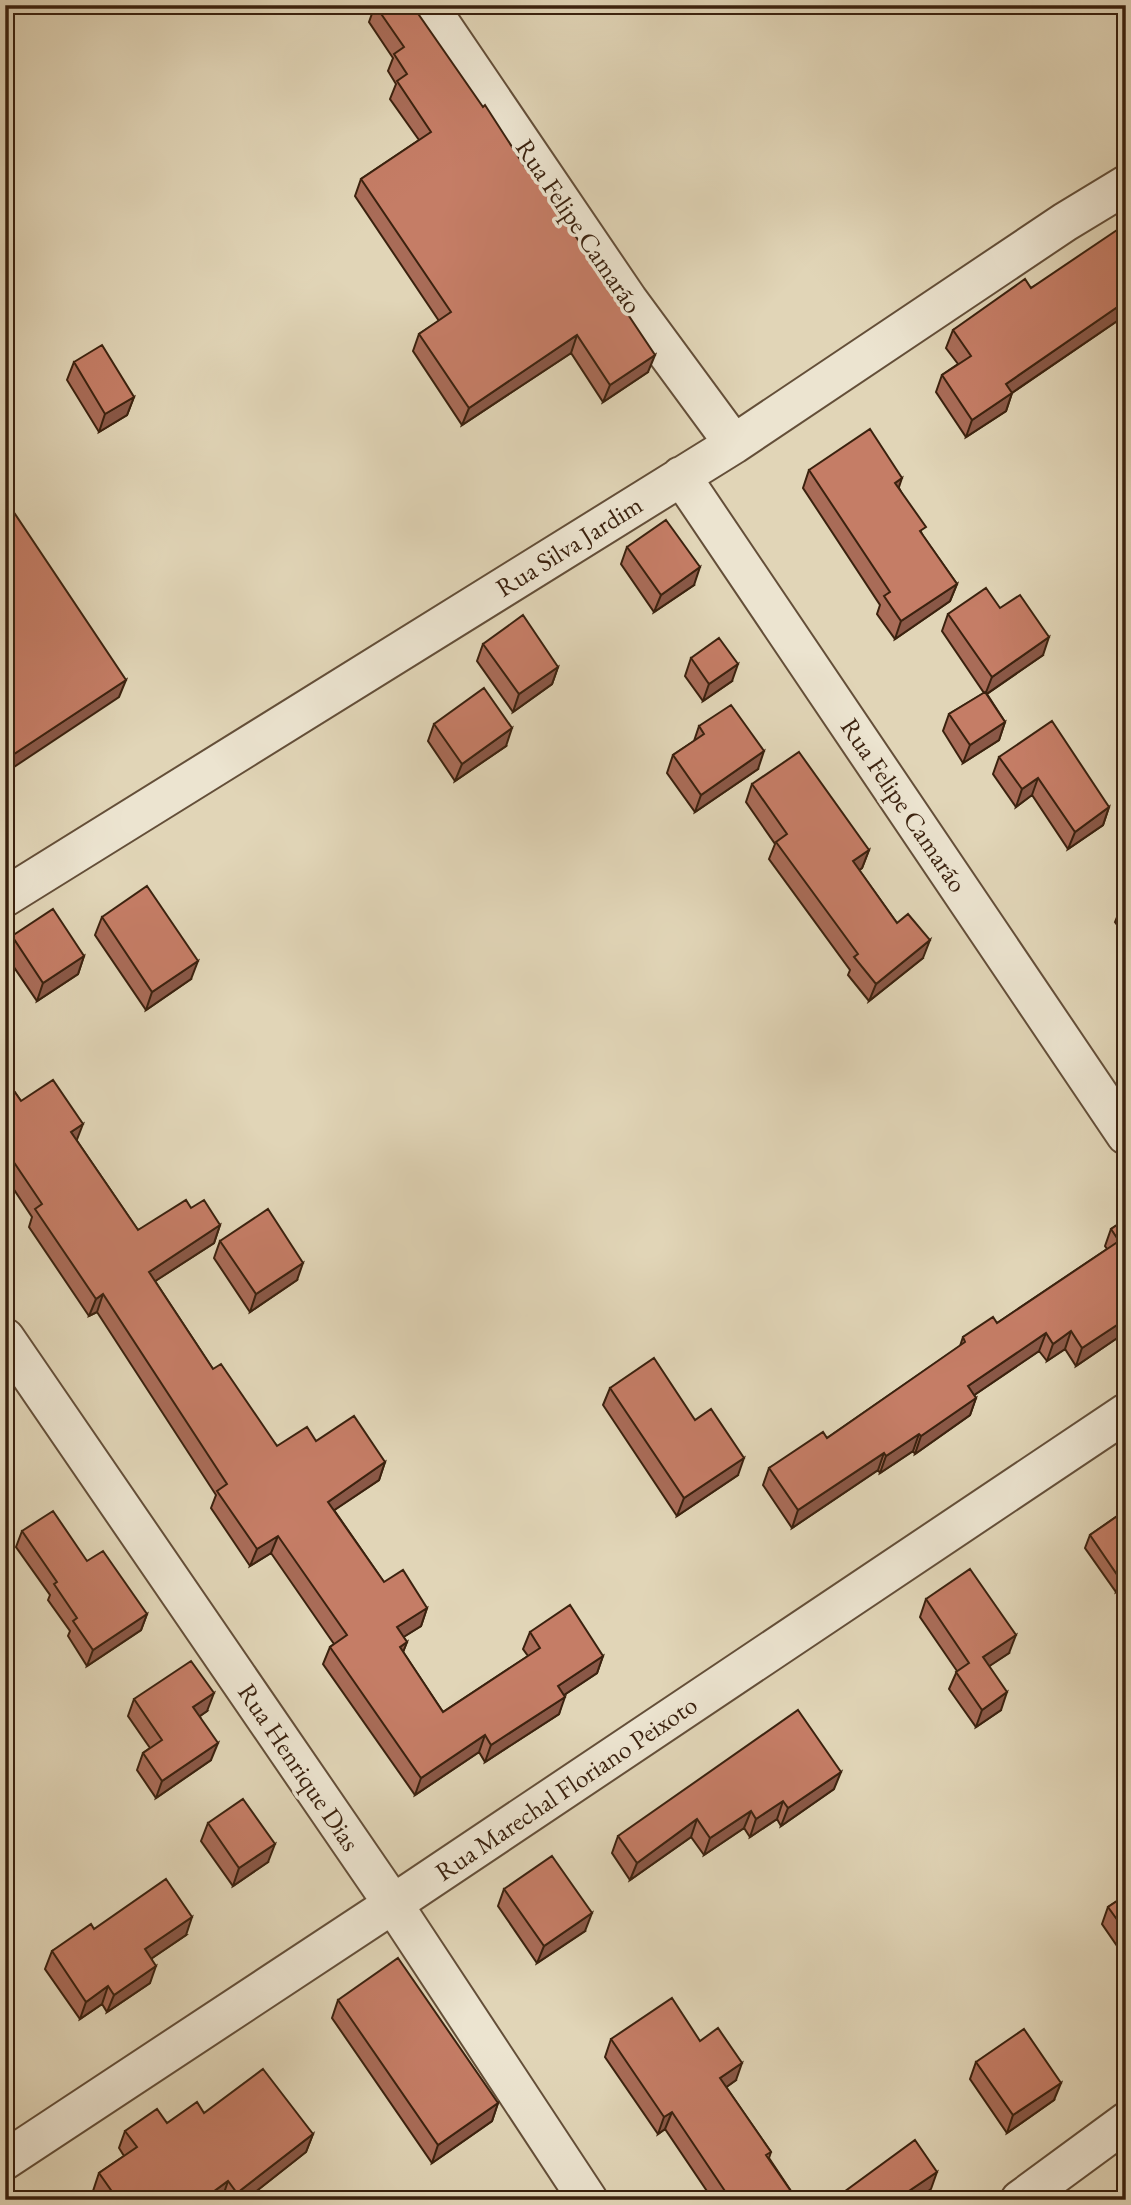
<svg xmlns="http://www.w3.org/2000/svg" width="1131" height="2205" font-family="'EB Garamond',serif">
<rect width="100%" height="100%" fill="#e1d5b7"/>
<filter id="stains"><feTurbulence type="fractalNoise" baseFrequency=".00286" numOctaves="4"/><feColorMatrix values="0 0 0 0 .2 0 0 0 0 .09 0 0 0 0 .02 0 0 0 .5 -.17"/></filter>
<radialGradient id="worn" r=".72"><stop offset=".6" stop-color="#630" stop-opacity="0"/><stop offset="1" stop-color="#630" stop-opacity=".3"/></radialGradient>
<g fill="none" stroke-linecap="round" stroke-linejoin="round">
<g stroke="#644f39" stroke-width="42">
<path id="minor" d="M428,5L628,300L734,444
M681,476L1126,1135
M5,897L734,444L1065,222L1126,185
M5,1338L393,1904L588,2200
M5,2160L393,1904L1126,1413
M1020,2200L1126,2122"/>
</g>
<use href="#minor" stroke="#ece4d0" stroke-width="38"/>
</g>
<path fill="#a96c58" stroke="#3b220f" stroke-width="2" d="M375,5H412L648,372L603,402L571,353L462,425L413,351L419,334L439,321L355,196L361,179L419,140L390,99L396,84L388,71L393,58L369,22Z
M1126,235V328L1120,319L1012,393L1006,411L966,437L936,392L942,375L958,364L946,348L953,330L1031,288Z
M74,362L134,397L127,415L99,432L67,380Z
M809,470L899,488L923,536L957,584L950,601L895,639L877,614L880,605L803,488Z
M627,547L694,585L654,612L621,564Z
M1000,608L1043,655L987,694L1005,722L999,740L963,763L943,731L949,714L984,693L942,631L948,614Z
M483,644L558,667L552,684L513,712L477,661Z
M691,658L732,681L703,701L685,676Z
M434,724L506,746L455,781L428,741Z
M699,726L758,769L695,812L667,773L673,755L694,741Z
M999,757L1109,807L1103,825L1068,849L1032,795L1016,807L993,774Z
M752,784L869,850L862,868L859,870L897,923L923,958L869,1001L848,975L850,970L769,859L775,844L746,802Z
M1126,902V937L1115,922L1122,905Z
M102,917L191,979L146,1010L95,935Z
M12,936L84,956L78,974L37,1001L5,954Z
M5,1078L21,1101L77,1141L138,1230L191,1208L220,1225L214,1243L155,1281L213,1369L277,1446L316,1441L385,1462L379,1480L334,1510L384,1582L427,1608L421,1626L403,1637L407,1642L403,1652L443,1712L528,1656L523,1649L530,1632L603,1656L597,1673L564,1695L559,1714L485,1762L479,1752L415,1795L323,1664L330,1647L334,1644L271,1553L250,1566L211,1508L216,1495L97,1312L89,1316L29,1227L32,1217L5,1176Z
M1126,1219V1332L1076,1366L1065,1349L1047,1361L1039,1351L974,1395L976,1398L970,1415L915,1454L913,1451L880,1473L878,1470L792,1528L763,1485L769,1468L827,1438L960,1346L963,1337L997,1323L1107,1249L1105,1246L1111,1229Z
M220,1241L297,1280L250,1312L214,1258Z
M610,1388L695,1420L738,1475L677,1516L603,1405Z
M1126,1510V1585L1116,1592L1085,1548L1090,1535Z
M22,1531L87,1561L147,1614L141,1630L87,1666L68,1636L70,1631L48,1600L50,1595L16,1547Z
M926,1599L1009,1653L989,1666L1001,1710L976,1727L949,1689L957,1671L920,1617Z
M134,1699L207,1711L200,1716L211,1760L156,1798L137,1770L143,1753L150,1748L128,1716Z
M834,1789L781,1826L777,1819L750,1837L744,1828L704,1855L691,1837L630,1880L612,1853L618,1836Z
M208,1823L268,1862L233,1886L201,1841Z
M504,1889L585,1931L537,1963L498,1906Z
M1126,1895V1959L1102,1924L1108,1907Z
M94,1929L186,1935L152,1958L150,1983L107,2012L102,2004L80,2019L45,1969L52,1951Z
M338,2000L498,2103L492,2121L432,2163L332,2018Z
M611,2039L700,2041L736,2080L726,2087L771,2152L769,2158L797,2200H713L665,2129L658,2134L605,2057Z
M976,2062L1054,2100L1007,2133L970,2079Z
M204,2113L313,2134L306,2152L245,2200H223L222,2199L221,2200H99L93,2191L99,2173L124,2156L119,2148L125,2131L167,2123Z"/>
<path fill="#8a5847" stroke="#3b220f" stroke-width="2" d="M1126,301L1120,319L1000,401L1006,384Z
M577,335L571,353L462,425L469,408Z
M655,355L648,372L603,402L610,385Z
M1012,393L1006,411L966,437L972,420Z
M134,397L127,415L99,432L105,414Z
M902,478L896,496L895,483Z
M700,567L694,585L654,612L661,595Z
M957,584L950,601L895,639L901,621Z
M1049,637L1043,655L985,695L992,677Z
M738,664L732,681L703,701L709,684Z
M558,667L552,684L513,712L519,694Z
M126,680L119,697L5,773V760Z
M1005,722L999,740L963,763L970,745Z
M512,728L506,746L455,781L462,764Z
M764,751L758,769L695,812L701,795Z
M1038,778L1032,795L1016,807L1022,789Z
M1109,807L1103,825L1068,849L1075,832Z
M869,850L862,868L847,879L853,861Z
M930,940L923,958L869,1001L876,984Z
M84,956L78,974L37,1001L43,983Z
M198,961L191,979L146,1010L152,992Z
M83,1124L76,1142L71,1132Z
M220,1225L214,1243L143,1289L149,1272Z
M303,1263L297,1280L250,1312L256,1294Z
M103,1294L97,1312L89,1316L96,1299Z
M1126,1319V1332L1076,1366L1082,1348Z
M1071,1331L1065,1349L1047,1361L1053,1344Z
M1046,1333L1039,1351L961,1404L968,1386Z
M976,1398L970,1415L915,1454L921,1436Z
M919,1434L913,1451L880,1473L886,1456Z
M884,1453L878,1470L792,1528L798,1510Z
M744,1458L738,1475L677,1516L684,1498Z
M385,1462L379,1480L321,1519L328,1502Z
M278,1536L271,1553L250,1566L257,1549Z
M1126,1575V1585L1116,1592L1120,1579Z
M427,1608L421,1626L391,1645L397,1627Z
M147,1614L141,1630L87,1666L93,1650Z
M1016,1635L1009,1653L976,1675L983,1657Z
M407,1642L400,1660V1647Z
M603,1656L597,1673L552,1703L558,1686Z
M1007,1692L1001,1710L976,1727L982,1710Z
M214,1693L207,1711L187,1725L193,1707Z
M565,1697L559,1714L485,1762L491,1745Z
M485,1735L479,1752L415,1795L421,1778Z
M218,1743L211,1760L156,1798L162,1781Z
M841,1772L834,1789L781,1826L788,1808Z
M783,1801L777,1819L750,1837L756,1819Z
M751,1811L744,1828L704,1855L710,1838Z
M697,1819L691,1837L630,1880L637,1863Z
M275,1844L268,1862L233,1886L239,1868Z
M592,1913L585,1931L537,1963L544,1946Z
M192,1917L186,1935L139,1967L145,1949Z
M156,1966L150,1983L107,2012L114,1995Z
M108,1986L102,2004L80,2019L86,2002Z
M742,2063L736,2080L714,2096L720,2078Z
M1061,2083L1054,2100L1007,2133L1013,2115Z
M498,2103L492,2121L432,2163L438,2145Z
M672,2112L665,2129L658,2134L664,2117Z
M313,2134L306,2152L245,2200H234L237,2193Z
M937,2172L931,2189L916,2200H904L906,2193Z
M228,2181L222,2199L221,2200H202Z"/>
<path fill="#c57d66" stroke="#3b220f" stroke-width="2" d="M375,5H412L483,107L485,105L525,167L528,165L655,355L610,385L577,335L469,408L419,334L451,312L361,179L431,132L397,81L407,74L394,54L404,47Z
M1120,228L1126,235V301L1006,384L1012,393L972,420L942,375L971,356L953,330L1025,279L1031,288Z
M102,345L134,397L105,414L74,362Z
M870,429L902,478L895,483L926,527L920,531L957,584L901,621L884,596L890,592L809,470Z
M5,499L126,680L5,760Z
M666,520L700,567L661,595L627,547Z
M986,588L1000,608L1020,595L1049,637L992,677L948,614Z
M523,615L558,667L519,694L483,644Z
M719,638L738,664L709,684L691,658Z
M484,688L512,728L462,764L434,724Z
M985,692L1005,722L970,745L949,714Z
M731,705L764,751L701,795L673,755L704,734L699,726Z
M1052,721L1109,807L1075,832L1038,778L1022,789L999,757Z
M799,752L869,850L853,861L897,923L908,914L930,940L876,984L854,957L858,954L776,842L787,834L752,784Z
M147,886L198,961L152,992L102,917Z
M1126,902V910L1122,905Z
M53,909L84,956L43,983L12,936Z
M5,1078L21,1101L53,1080L83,1124L71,1132L138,1230L186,1200L191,1208L204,1200L220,1225L149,1272L213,1369L221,1364L277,1446L307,1427L316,1441L354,1416L385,1462L328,1502L384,1582L403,1570L427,1608L397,1627L407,1642L400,1647L443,1712L540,1648L530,1632L570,1605L603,1656L558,1686L565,1697L491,1745L485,1735L421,1778L330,1647L347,1635L278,1536L257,1549L217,1491L227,1484L103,1294L96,1299L35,1209L42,1204L5,1149Z
M268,1209L303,1263L256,1294L220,1241Z
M1126,1219V1319L1082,1348L1071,1331L1053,1344L1046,1333L968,1386L976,1398L921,1436L919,1434L886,1456L884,1453L798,1510L769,1468L823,1432L827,1438L965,1342L963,1337L993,1317L997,1323L1119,1241L1111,1229Z
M654,1358L695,1420L711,1409L744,1458L684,1498L610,1388Z
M1126,1510V1575L1120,1579L1090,1535Z
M53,1511L87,1561L103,1551L147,1614L93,1650L73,1621L77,1618L54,1584L57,1582L22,1531Z
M970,1569L1016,1635L983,1657L1007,1692L982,1710L956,1672L969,1663L926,1599Z
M191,1661L214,1693L193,1707L218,1743L162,1781L143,1753L162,1740L134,1699Z
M798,1710L841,1772L788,1808L783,1801L756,1819L751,1811L710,1838L697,1819L637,1863L618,1836Z
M243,1799L275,1844L239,1868L208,1823Z
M552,1856L592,1913L544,1946L504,1889Z
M166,1879L192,1917L145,1949L156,1966L114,1995L108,1986L86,2002L52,1951L91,1924L94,1929Z
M1126,1895V1932L1108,1907Z
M398,1958L498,2103L438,2145L338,2000Z
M672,1998L700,2041L718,2028L742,2063L720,2078L771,2152L766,2155L797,2200H731L672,2112L664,2117L611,2039Z
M1024,2029L1061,2083L1013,2115L976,2062Z
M263,2069L313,2134L237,2193L228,2181L202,2200H118L99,2173L137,2147L125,2131L157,2109L167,2123L197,2102L204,2113Z
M915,2140L937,2172L906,2193L911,2200H833Z"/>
<g text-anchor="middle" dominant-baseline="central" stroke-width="7" stroke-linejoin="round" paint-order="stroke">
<g font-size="26" fill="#3b220f" stroke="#ece4d0">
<text transform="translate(579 226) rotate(56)">Rua Felipe Camarão</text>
<text transform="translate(569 546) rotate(-32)">Rua Silva Jardim</text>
<text transform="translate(904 805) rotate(56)">Rua Felipe Camarão</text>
<text transform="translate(299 1767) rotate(56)">Rua Henrique Dias</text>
<text transform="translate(566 1788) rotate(-34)">Rua Marechal Floriano Peixoto</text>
</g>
</g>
<rect width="1131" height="2205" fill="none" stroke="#e1d5b7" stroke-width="28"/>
<rect x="7" y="7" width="1117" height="2191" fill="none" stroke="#3b220f" stroke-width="3.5"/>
<rect x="14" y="14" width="1103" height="2177" fill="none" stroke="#3b220f" stroke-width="2"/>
<rect width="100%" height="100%" filter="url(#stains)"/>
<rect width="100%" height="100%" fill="url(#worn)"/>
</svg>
